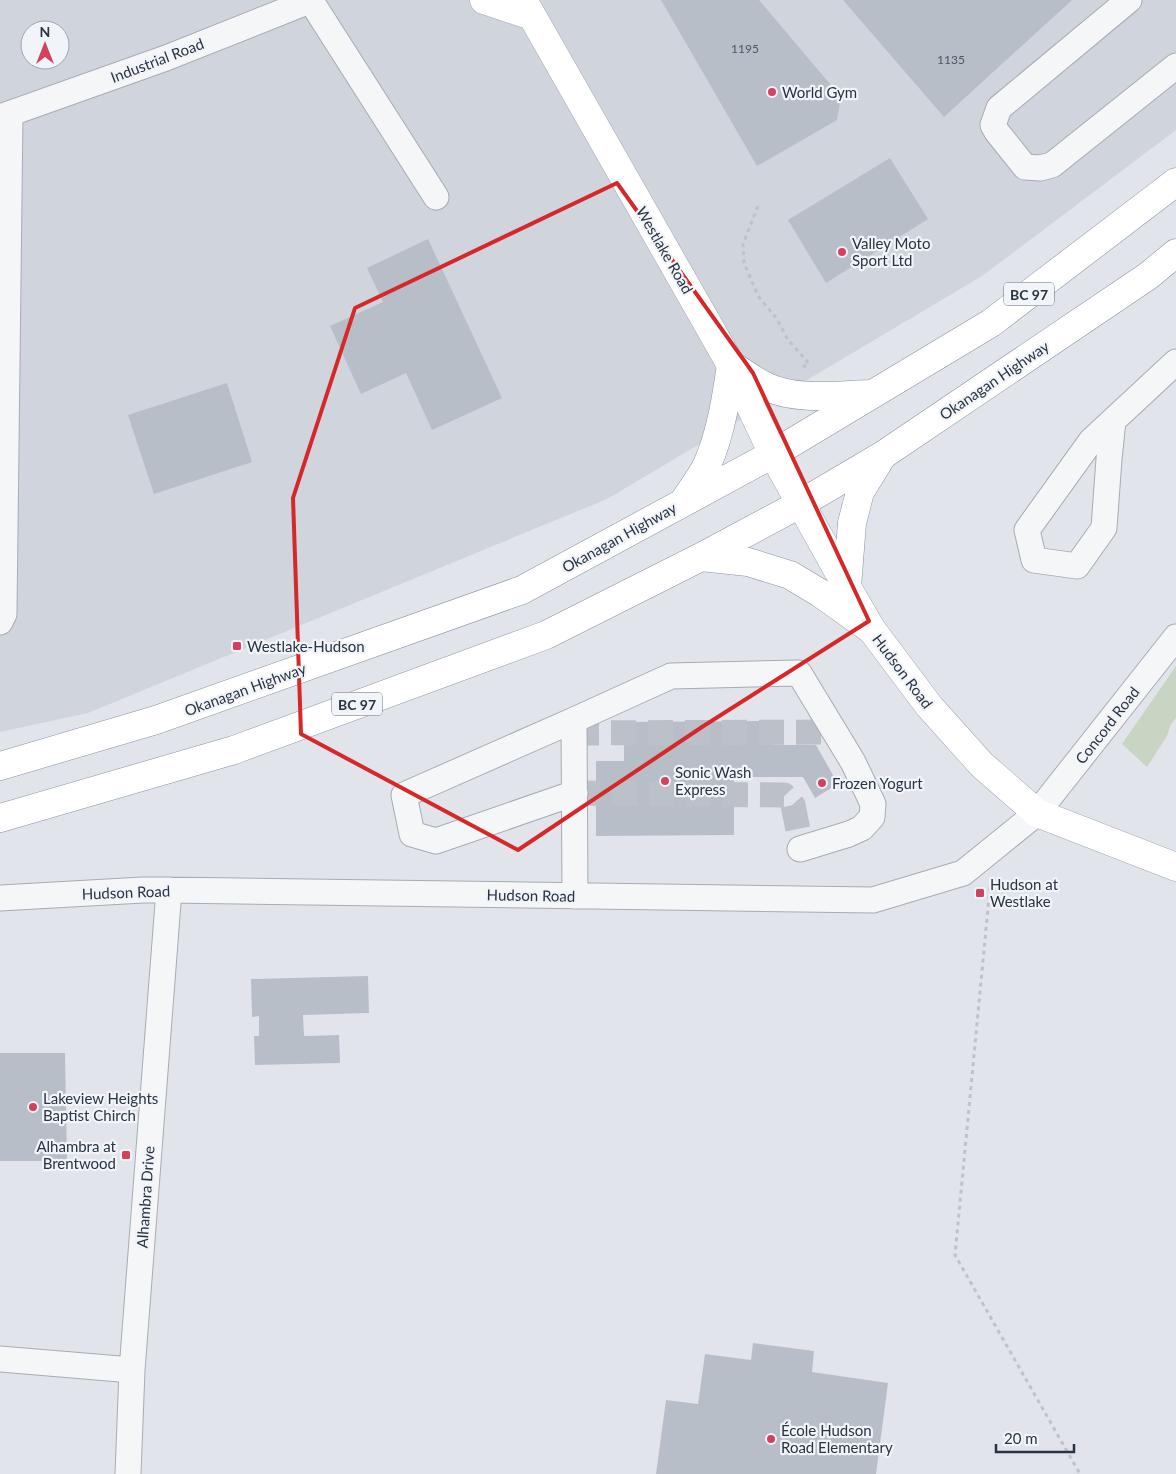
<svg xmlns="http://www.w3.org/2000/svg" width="1176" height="1474" font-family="Lato,sans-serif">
<rect width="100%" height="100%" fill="#e1e5eb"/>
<path fill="#cfd4dd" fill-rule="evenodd" d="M0,0H1176V130L982,276L607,499L88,713L0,732ZM30,30H60V60H30Z"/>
<path fill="#c7d5c2" d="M1176,666V718L1171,724L1167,736L1147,767L1122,744Z"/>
<path fill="#b8bec8" d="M661,0H759L841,97L837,120L757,166Z
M843,0H1072L944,117Z
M890,158L928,219L826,283L788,220Z
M428,239L502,398L432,430L406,373L361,394L330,326L383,302L367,268Z
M227,383L252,462L154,494L128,415Z
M774,721V745H816L838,784L815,798L803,777H734V835L596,836V761H624V722Z
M368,976L369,1013L303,1015L304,1036L339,1035L340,1063L255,1065L254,1036H259V1016L252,1017L251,979Z
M0,1053H65L67,1161H0Z
M753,1343L814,1351L812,1372L888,1383L876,1474H656L666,1400L698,1404L705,1354L751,1360Z"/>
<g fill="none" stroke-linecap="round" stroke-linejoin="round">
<path stroke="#bcc1c9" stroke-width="25" stroke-dasharray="25 12" stroke-linecap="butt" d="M574,733L834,732
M575,793L784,795L793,805L800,840"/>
<g stroke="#a6acb5" stroke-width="27">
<path id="minor" d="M1129,0L999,108L993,125L997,132L1025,167L1040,168L1052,165L1176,66
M311,1L436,197
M0,117L166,58L312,0
M1113,421L1109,459L1104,528L1077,566L1034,560L1027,530L1091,441L1176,362
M0,622L4,614L10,114
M574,720L404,795L412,834L436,841L575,793
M575,896L574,720L671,676L799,673L853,762L873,804L872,817L862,828L849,834L800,849
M0,898L143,890H169L873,900L963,873L1037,813L1176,637
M0,1359L132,1370
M128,1474L132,1370L169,890"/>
</g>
<g stroke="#a0aab7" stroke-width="29">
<path id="major" d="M484,0L532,16
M523,0L731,365L773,454L847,587L872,630L929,706L982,765L1037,813L1176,867"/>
</g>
<g stroke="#8893a2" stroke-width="29">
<path id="highway" d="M684,501C692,489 701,477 707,465C721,433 726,399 731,365C743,372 754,381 767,387C798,401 837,395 870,394
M701,557L748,562L790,575L820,593L872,630
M847,587L852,523L860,492L881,458
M0,766L156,720L522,590L773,454L991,323L1176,182
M0,818L234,750L546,635L701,557L800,504L883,455L1148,276L1176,253"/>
</g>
<path stroke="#bfc3c9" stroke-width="3" stroke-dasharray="4 4" stroke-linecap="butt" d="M758,206L743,244L744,263L758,296L777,319L788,340L807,361L808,366H800
M990,887L955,1255L1080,1474"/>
<use href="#minor" stroke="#f4f6f8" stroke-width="25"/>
<use href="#major" stroke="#fff" stroke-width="28"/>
<use href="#highway" stroke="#fff" stroke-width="28"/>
</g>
<path fill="none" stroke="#d62828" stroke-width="4" stroke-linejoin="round" d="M617,183L753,373L869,621L702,727L518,850L301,734L293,498L355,308Z"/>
<g fill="#d5405c" stroke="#f1f4f8" stroke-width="2">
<circle cx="772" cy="92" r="5"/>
<circle cx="842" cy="252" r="5"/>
<rect x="232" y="641" width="10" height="10" rx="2.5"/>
<circle cx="665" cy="781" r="5"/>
<circle cx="822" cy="783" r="5"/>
<rect x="975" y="888" width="10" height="10" rx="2.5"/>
<circle cx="33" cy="1107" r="5"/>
<rect x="121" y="1150" width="10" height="10" rx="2.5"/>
<circle cx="771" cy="1439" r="5"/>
</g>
<g text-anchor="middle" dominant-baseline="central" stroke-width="4.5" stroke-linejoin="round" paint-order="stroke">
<g font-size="12" fill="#4c5664">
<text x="745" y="48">1195</text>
<text x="951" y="59">1135</text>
</g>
<g fill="#f1f4f8" stroke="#646d79" stroke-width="1">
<rect x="1004" y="282.5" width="50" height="23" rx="4"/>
<rect x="332" y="692.5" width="50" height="23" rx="4"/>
</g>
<g font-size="14" font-weight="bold" fill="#283343">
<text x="1029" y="294">BC 97</text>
<text x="357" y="704">BC 97</text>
</g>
<g font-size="15" fill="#283343" stroke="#f1f4f8">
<text transform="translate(157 60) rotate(-21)">Industrial Road</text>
<text transform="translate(665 250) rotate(60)">Westlake Road</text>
<text transform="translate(994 380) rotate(-34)">Okanagan Highway</text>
<text transform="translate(619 537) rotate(-29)">Okanagan Highway</text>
<text transform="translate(903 671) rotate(53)">Hudson Road</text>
<text transform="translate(245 689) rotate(-20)">Okanagan Highway</text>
<text transform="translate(1107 725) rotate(-52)">Concord Road</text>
<text transform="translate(126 892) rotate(-2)">Hudson Road</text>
<text transform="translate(531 895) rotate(1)">Hudson Road</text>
<text transform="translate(145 1197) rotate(-86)">Alhambra Drive</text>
</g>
<g font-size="15" fill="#283343" stroke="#f1f4f8" text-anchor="start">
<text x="782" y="92">World Gym</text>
<text x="852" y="243">Valley Moto<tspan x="852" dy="17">Sport Ltd</tspan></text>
<text x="247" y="646">Westlake-Hudson</text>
<text x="675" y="772">Sonic Wash<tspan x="675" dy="17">Express</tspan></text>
<text x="832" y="783">Frozen Yogurt</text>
<text x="990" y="884">Hudson at<tspan x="990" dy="17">Westlake</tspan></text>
<text x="43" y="1098">Lakeview Heights<tspan x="43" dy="17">Baptist Chirch</tspan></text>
<text x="116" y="1146" text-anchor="end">Alhambra at<tspan x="116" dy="17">Brentwood</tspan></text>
<text x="781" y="1430">École Hudson<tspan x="781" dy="17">Road Elementary</tspan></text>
</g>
</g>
<g transform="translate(45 45)"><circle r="24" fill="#f1f4f8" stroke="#a1a7b0"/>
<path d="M0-4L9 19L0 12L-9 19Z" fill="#d5405c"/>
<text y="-8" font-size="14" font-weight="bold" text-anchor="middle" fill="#283343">N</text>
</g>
<path d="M996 1444v8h78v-8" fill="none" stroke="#283343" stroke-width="2.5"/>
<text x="1004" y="1444" font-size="15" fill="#283343" stroke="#f1f4f8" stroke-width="4" paint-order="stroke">20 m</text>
</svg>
